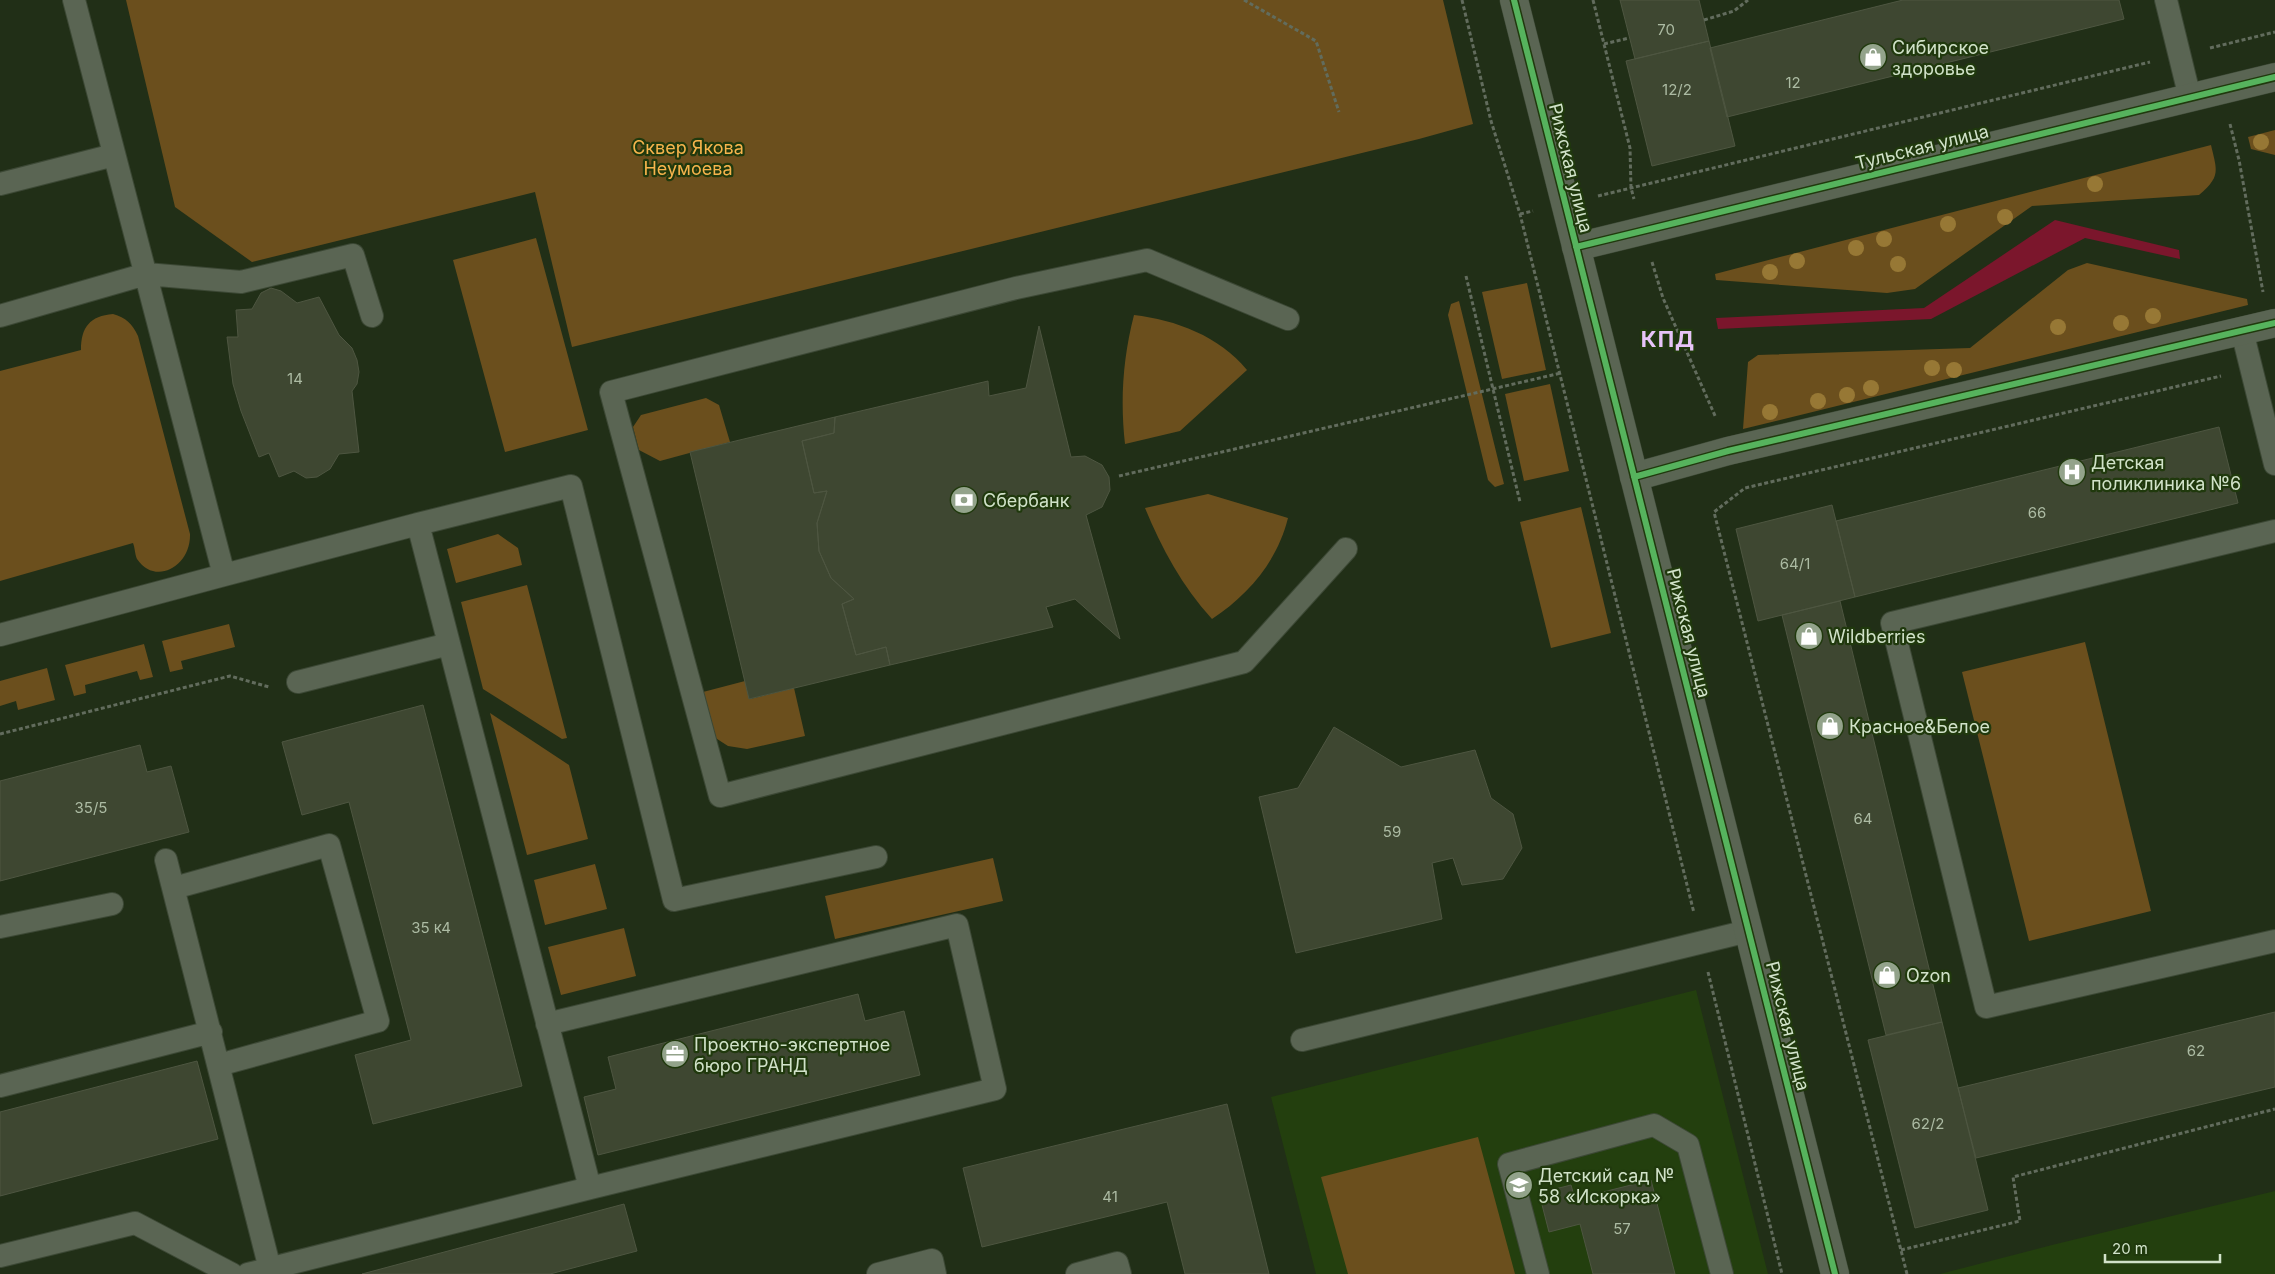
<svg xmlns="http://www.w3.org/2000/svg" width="2275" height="1274" font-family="Inter,sans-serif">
<rect width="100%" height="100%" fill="#212f17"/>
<path fill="#233f0e" d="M1696,990L1768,1274H1316L1271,1097Z
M2275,1191V1274H1940L2052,1245Z"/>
<path fill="#6b4f1d" d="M126,0H1443L1473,124L1419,139L572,347L535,192L252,262L175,207Z
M2275,130V155L2251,149L2248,137Z
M2211,145C2217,171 2221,176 2199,195L2032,206L1915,289L1887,293L1716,280L1715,274Z
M536,238L588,430L505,452L453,260Z
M2087,263L2247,299L2248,305L1743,429L1748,362L1758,355L1970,348L2068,270Z
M1527,283L1546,370L1502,379L1482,292Z
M1459,301L1504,484L1495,487L1488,480L1448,315L1451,304Z
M113,314C126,318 132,323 138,336L190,534C191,567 155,586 137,559C135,555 135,548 133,543L0,581V371L81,350C81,327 90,316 113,314Z
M1134,315C1176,320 1219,336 1247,370L1180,431L1125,444C1120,400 1123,358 1134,315Z
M1550,384L1569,471L1524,481L1505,394Z
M706,398L719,405L730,442L660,461L639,450L633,427L641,415Z
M1208,494L1288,518C1277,562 1248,595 1212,619C1182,586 1162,549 1145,508Z
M1581,507L1611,633L1551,648L1520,522Z
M498,534L518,548L522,565L456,583L447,549Z
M527,585L567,738L562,739L483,689L461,602Z
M229,624L235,647L181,661L183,669L170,672L162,641Z
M2085,642L2151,911L2029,941L1962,672Z
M144,644L153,677L140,680L137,671L85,685L86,693L74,696L65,665Z
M47,668L55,700L18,710L16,701L0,706V681Z
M745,681L750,699L794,688L805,736L747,749L728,746L714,737L703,692Z
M490,713L569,765L588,839L527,855Z
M993,858L1003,901L835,939L825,896Z
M595,864L607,909L545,925L534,880Z
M624,928L636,976L561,995L548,947Z
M1478,1137L1515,1274H1348L1321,1177Z"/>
<path fill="#7b162c" d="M2055,220L2179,250L2180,259L2085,238L1931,319L1718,329L1716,318L1924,308Z"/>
<path fill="#3e4731" stroke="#4e5641" d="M1620,0H1699L1709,41L1635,59Z
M1903,0H2119L2124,19L1727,117L1710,48Z
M1709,41L1735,146L1652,166L1626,61Z
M271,288L281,291L297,303L319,297L339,335L352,348L357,360L359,372L357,384L352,391L359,452L339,454L330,469L317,477L306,478L294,471L279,477L269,453L259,457L241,411L233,384L227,337H238L236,310L252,309L261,293Z
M1039,326L1071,457L1085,456L1102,465L1109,477L1110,490L1102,507L1086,515L1120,639L1075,599L1046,607L1053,627L890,665L886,647L856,655L842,604L854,599L831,578L819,551L817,523L827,491L814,493L802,441L834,433L835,417L988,381L989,396L1026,388Z
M835,417L834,433L802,441L814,493L827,491L817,523L819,551L831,578L854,599L842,604L856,655L886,647L890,665L749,699L690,452Z
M2219,427L2238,503L1855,597L1836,521Z
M1832,505L1855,597L1758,621L1736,529Z
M1840,601L1942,1022L1886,1035L1782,615Z
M423,705L522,1086L373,1124L355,1055L411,1040L349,802L302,815L282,742Z
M1334,727L1401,767L1475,750L1491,798L1513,814L1522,848L1503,879L1462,885L1453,858L1432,863L1442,919L1296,953L1259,797L1298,788Z
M140,745L147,772L171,766L189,832L0,881V781Z
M858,994L865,1021L904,1011L920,1075L598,1155L584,1097L616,1089L608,1057Z
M2275,1012V1087L1976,1158L1958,1088Z
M1942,1022L1988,1210L1915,1228L1868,1040Z
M197,1061L218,1139L0,1196V1112Z
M1227,1104L1269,1274H1185L1167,1202L982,1247L963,1168Z
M1651,1180L1675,1274H1593L1580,1224L1549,1232L1539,1193L1571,1185L1575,1199Z
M624,1204L637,1251L550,1274H362Z"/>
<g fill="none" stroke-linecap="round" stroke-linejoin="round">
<g stroke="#3c4835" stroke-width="24">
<path id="service" d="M74,0L224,575L418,524L590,1188L248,1274
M2166,0L2190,98
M0,184L114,155
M0,316L146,274L241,282L353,255L372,316
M1288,319L1147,260L1016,288L611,392L720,796L1244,662L1346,549
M2242,331L2275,464
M418,524L571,486L674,900L876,857
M2275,531L1892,623L1986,1007L2275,941
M0,635L224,575
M298,682L449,644
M166,860L270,1269
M174,888L329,845L378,1021L219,1065
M0,927L112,904
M547,1024L957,925L995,1089L590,1188
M1302,1040L1748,931
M0,1086L211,1032
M0,1256L135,1223L232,1274
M878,1274L932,1260L935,1274
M1077,1274L1117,1263L1120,1274
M1538,1274L1509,1164L1654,1125L1688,1145L1722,1274"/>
</g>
<g stroke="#3c4835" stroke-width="29">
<path id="minor" d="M1576,247L2275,77
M1634,477L1728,451L2275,323"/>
</g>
<g stroke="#3c4835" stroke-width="29">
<path id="tertiary" d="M1514,0L1835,1274"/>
</g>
<path stroke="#626c5d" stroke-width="3" stroke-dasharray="4 2.5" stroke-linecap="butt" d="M1244,0L1316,41L1339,112
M1462,0L1491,121L1520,214L1694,913
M1593,0L1630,148L1631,188L1634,199
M1704,20L1734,11L1748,0
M1604,44L1629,38
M2210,48L2275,32
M2230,124L2239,160L2263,292
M1598,196L2150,62
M1520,214L1533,211
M1652,262L1663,298L1716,418
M1466,276L1520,502
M1119,476L1561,373
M0,734L230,676L269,687
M1708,972L1782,1274
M1901,1250L2020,1221L2013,1177L2275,1109
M1907,1274L1714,512L1745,488L2221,376"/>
<use href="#service" stroke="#5a6553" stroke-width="22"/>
<use href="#minor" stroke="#5a6553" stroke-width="28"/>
<use href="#tertiary" stroke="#5a6553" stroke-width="28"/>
<g stroke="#20390d" stroke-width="9">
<path id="cycleway" d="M1514,0L1835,1274
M1576,247L2275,77
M1634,477L1728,451L2275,323"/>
</g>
<use href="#cycleway" stroke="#56b35d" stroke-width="6"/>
</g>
<g fill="#977835">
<circle cx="2261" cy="142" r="8"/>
<circle cx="2095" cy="184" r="8"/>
<circle cx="2005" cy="217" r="8"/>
<circle cx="1948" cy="224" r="8"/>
<circle cx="1884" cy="239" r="8"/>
<circle cx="1856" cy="248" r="8"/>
<circle cx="1797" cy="261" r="8"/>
<circle cx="1898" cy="264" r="8"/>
<circle cx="1770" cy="272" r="8"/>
<circle cx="2153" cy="316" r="8"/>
<circle cx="2121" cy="323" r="8"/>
<circle cx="2058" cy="327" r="8"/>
<circle cx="1932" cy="368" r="8"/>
<circle cx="1954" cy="370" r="8"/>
<circle cx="1871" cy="388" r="8"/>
<circle cx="1847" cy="395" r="8"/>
<circle cx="1818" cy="401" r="8"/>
<circle cx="1770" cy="412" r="8"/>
</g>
<defs>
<g id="shop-disc" transform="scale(1.4375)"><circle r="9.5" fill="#93a38b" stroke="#20390d"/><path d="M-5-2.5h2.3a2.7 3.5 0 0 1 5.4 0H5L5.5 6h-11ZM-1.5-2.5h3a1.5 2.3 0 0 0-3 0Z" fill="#fff"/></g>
<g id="hospital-disc" transform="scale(1.4375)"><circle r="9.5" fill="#93a38b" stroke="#20390d"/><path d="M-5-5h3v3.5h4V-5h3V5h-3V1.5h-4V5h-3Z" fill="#fff"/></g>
<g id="bank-disc" transform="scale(1.4375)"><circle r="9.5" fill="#93a38b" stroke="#20390d"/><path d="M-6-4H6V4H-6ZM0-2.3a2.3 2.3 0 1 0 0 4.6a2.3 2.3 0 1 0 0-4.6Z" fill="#fff"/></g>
<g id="office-disc" transform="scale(1.4375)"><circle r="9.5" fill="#93a38b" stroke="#20390d"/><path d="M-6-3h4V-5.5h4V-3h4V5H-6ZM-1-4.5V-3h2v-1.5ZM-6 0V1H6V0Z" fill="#fff"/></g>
<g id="school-disc" transform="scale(1.4375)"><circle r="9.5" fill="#93a38b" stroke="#20390d"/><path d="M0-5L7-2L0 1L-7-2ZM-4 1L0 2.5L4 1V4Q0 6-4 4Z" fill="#fff"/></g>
</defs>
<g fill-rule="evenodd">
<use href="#shop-disc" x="1873" y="57"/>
<use href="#hospital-disc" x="2072" y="472"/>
<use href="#bank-disc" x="964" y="500"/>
<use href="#shop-disc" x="1809" y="636"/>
<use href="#shop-disc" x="1830" y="726"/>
<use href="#shop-disc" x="1887" y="975"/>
<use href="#office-disc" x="675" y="1054"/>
<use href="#school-disc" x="1519" y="1185"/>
</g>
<g text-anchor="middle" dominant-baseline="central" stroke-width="4.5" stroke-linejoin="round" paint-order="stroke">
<g font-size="15" fill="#acbba3">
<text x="1666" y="29">70</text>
<text x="1793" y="82">12</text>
<text x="1677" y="89">12/2</text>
<text x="295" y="378">14</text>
<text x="2037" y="512">66</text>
<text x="1795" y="563">64/1</text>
<text x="91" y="807">35/5</text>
<text x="1863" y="818">64</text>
<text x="1392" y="831">59</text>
<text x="431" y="927">35 к4</text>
<text x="2196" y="1050">62</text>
<text x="1928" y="1123">62/2</text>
<text x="1110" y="1196">41</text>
<text x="1622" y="1228">57</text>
</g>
<g font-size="18" fill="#d1e2c9" stroke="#20390d" text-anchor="start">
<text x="1892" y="47">Сибирское<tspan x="1892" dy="21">здоровье</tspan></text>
<text x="2091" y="462">Детская<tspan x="2091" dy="21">поликлиника №6</tspan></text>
<text x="983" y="500">Сбербанк</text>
<text x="1828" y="636">Wildberries</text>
<text x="1849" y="726">Красное&amp;Белое</text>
<text x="1906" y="975">Ozon</text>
<text x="694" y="1044">Проектно-экспертное<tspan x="694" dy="21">бюро ГРАНД</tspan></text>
<text x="1538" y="1175">Детский сад №<tspan x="1538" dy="21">58 «Искорка»</tspan></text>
</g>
<g font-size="18" fill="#f7b44d" stroke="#20390d">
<text x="688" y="147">Сквер Якова<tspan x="688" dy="21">Неумоева</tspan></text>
</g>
<g font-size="18" fill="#d1e2c9" stroke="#20390d">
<text transform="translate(1922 147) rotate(-14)">Тульская улица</text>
<text transform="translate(1571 168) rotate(76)">Рижская улица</text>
<text transform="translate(1689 633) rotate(76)">Рижская улица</text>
<text transform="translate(1788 1026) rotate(76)">Рижская улица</text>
</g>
<g font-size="22" font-weight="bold" letter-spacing="1" fill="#e7c4f8" stroke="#20390d">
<text x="1668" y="339">КПД</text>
</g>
</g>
<path d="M2105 1254v8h115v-8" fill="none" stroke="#d1e2c9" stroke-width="2.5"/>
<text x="2112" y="1254" font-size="15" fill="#d1e2c9" stroke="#20390d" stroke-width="4" paint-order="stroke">20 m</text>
</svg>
